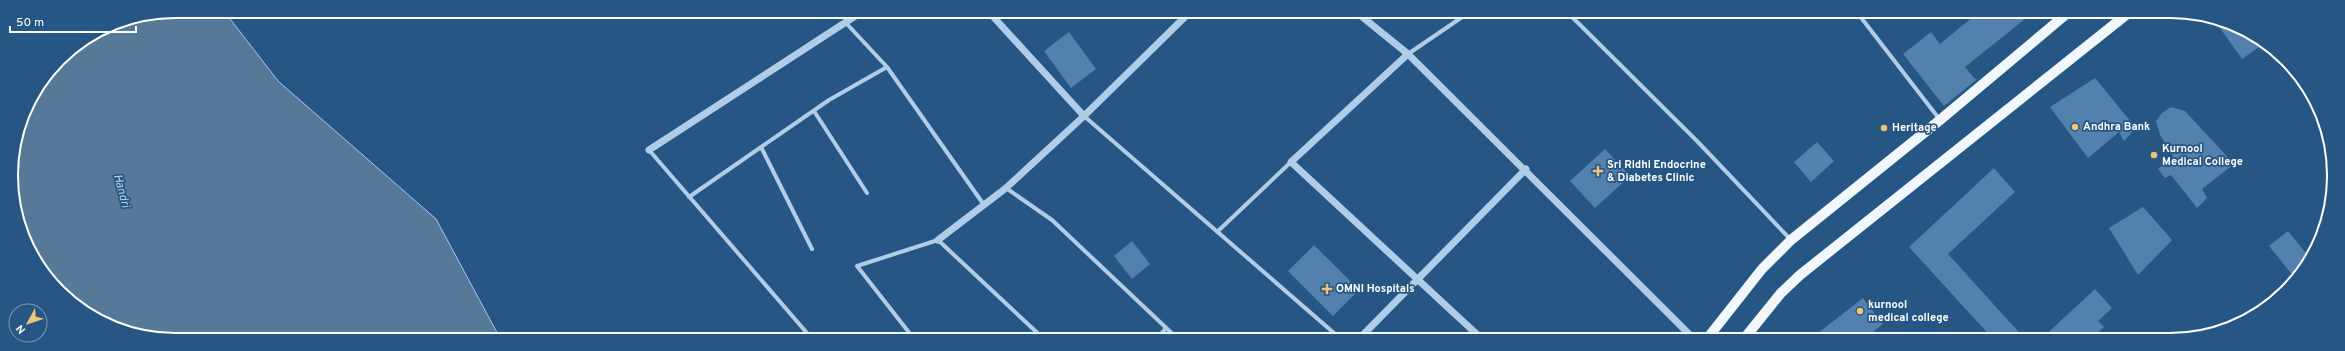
<svg xmlns="http://www.w3.org/2000/svg" width="2345" height="351" font-family="Overpass,sans-serif">
<rect width="100%" height="100%" fill="#265684"/>
<path fill="#577999" stroke="#a4c8e8" d="M176,11H224L278,81L436,219L501,340H165L103,323L52,284L20,229L11,165L28,103L59,59L113,23Z"/>
<path fill="#5381ae" d="M1980,11H2035L1965,67L1976,80L1944,106L1903,54L1931,32L1940,44Z
M2215,21L2242,28L2251,34L2259,47L2242,59Z
M1069,32L1096,69L1071,88L1044,51Z
M2095,78L2136,128L2124,141L2119,132L2088,158L2050,107Z
M2171,107L2185,111L2234,164L2202,189L2207,198L2197,208L2171,175L2165,178L2158,169L2173,156L2160,135L2156,121L2162,113Z
M1817,142L1834,161L1811,182L1794,162Z
M1605,149L1630,176L1595,208L1570,181Z
M1994,168L2015,192L1948,254L2026,340H1994L1909,247Z
M2143,207L2172,240L2138,275L2109,228Z
M2288,231L2309,257L2295,278L2269,246Z
M1132,241L1150,264L1132,279L1114,256Z
M1314,245L1359,290L1333,316L1288,271Z
M2095,289L2112,308L2098,321L2104,327L2090,340H2040Z
M1863,298L1883,324L1863,340H1809Z"/>
<g fill="none" stroke-linecap="round" stroke-linejoin="round">
<path stroke="#b0cde8" stroke-width="4" d="M1566,11L1697,141L1791,240
M1856,11L1940,120
M846,23L887,67L984,205
M1408,54L1471,11
M814,111L867,193
M1084,116L1342,340
M761,147L812,249
M649,150L813,340
M1006,188L1052,220L1179,340
M689,197L829,100L887,67
M1217,232L1291,162
M907,340L911,335L857,266L938,240L1045,340
M1156,340L1166,328"/>
<path stroke="#b0cde8" stroke-width="7" d="M988,11L1084,116
M1355,11L1408,54L1695,340
M1408,54L1291,162L1483,340
M649,150L863,11
M938,240L1006,188L1084,116L1191,11
M1358,340L1526,169"/>
<path stroke="#f2f7fe" stroke-width="10" d="M1706,340L1762,269L1791,240L1940,120L2070,11
M1743,340L1781,293L1800,275L2131,11"/>
</g>
<g fill="#f1c475" stroke="#265684" stroke-width="1.5">
<circle cx="2075" cy="127" r="4"/>
<circle cx="1884" cy="128" r="4"/>
<circle cx="2154" cy="155" r="4"/>
<path d="M1596 165h4v4h4v4h-4v4h-4v-4h-4v-4h4z"/>
<path d="M1325 283h4v4h4v4h-4v4h-4v-4h-4v-4h4z"/>
<circle cx="1860" cy="311" r="4"/>
</g>
<g text-anchor="middle" dominant-baseline="central" stroke-width="3.5" stroke-linejoin="round" paint-order="stroke">
<g font-size="11" font-weight="bold" fill="#fff" stroke="#265684" text-anchor="start">
<text x="2083" y="127">Andhra Bank</text>
<text x="1892" y="128">Heritage</text>
<text x="2162" y="149">Kurnool<tspan x="2162" dy="13">Medical College</tspan></text>
<text x="1607" y="165">Sri Ridhi Endocrine<tspan x="1607" dy="13">&amp; Diabetes Clinic</tspan></text>
<text x="1336" y="289">OMNI Hospitals</text>
<text x="1868" y="305">kurnool<tspan x="1868" dy="13">medical college</tspan></text>
</g>
<g font-size="12" font-style="italic" fill="#bbd7ef" stroke="#265684">
<text transform="translate(121 191) rotate(75)">Handri</text>
</g>
</g>
<path d="M0 0H2345V351H0ZM175 18H2170A157 157 0 0 1 2327 175V176A157 157 0 0 1 2170 333H175A157 157 0 0 1 18 176V175A157 157 0 0 1 175 18Z" fill="#265684" fill-rule="evenodd"/>
<path fill="none" stroke="#fff" stroke-width="2" d="M175 18H2170A157 157 0 0 1 2327 175V176A157 157 0 0 1 2170 333H175A157 157 0 0 1 18 176V175A157 157 0 0 1 175 18Z"/>
<g transform="translate(28 323) rotate(230)"><circle r="19" fill="#265684" stroke="#7d9ab5"/>
<path d="M0-3L7 15L0 10L-7 15Z" fill="#f1c475"/>
<text y="-6" font-size="11" font-weight="bold" text-anchor="middle" fill="#ffffff">N</text>
</g>
<path d="M10 26v6h126v-6" fill="none" stroke="#ffffff" stroke-width="2"/>
<text x="16" y="26" font-size="12" fill="#ffffff" stroke="#265684" stroke-width="3" paint-order="stroke">50 m</text>
</svg>
